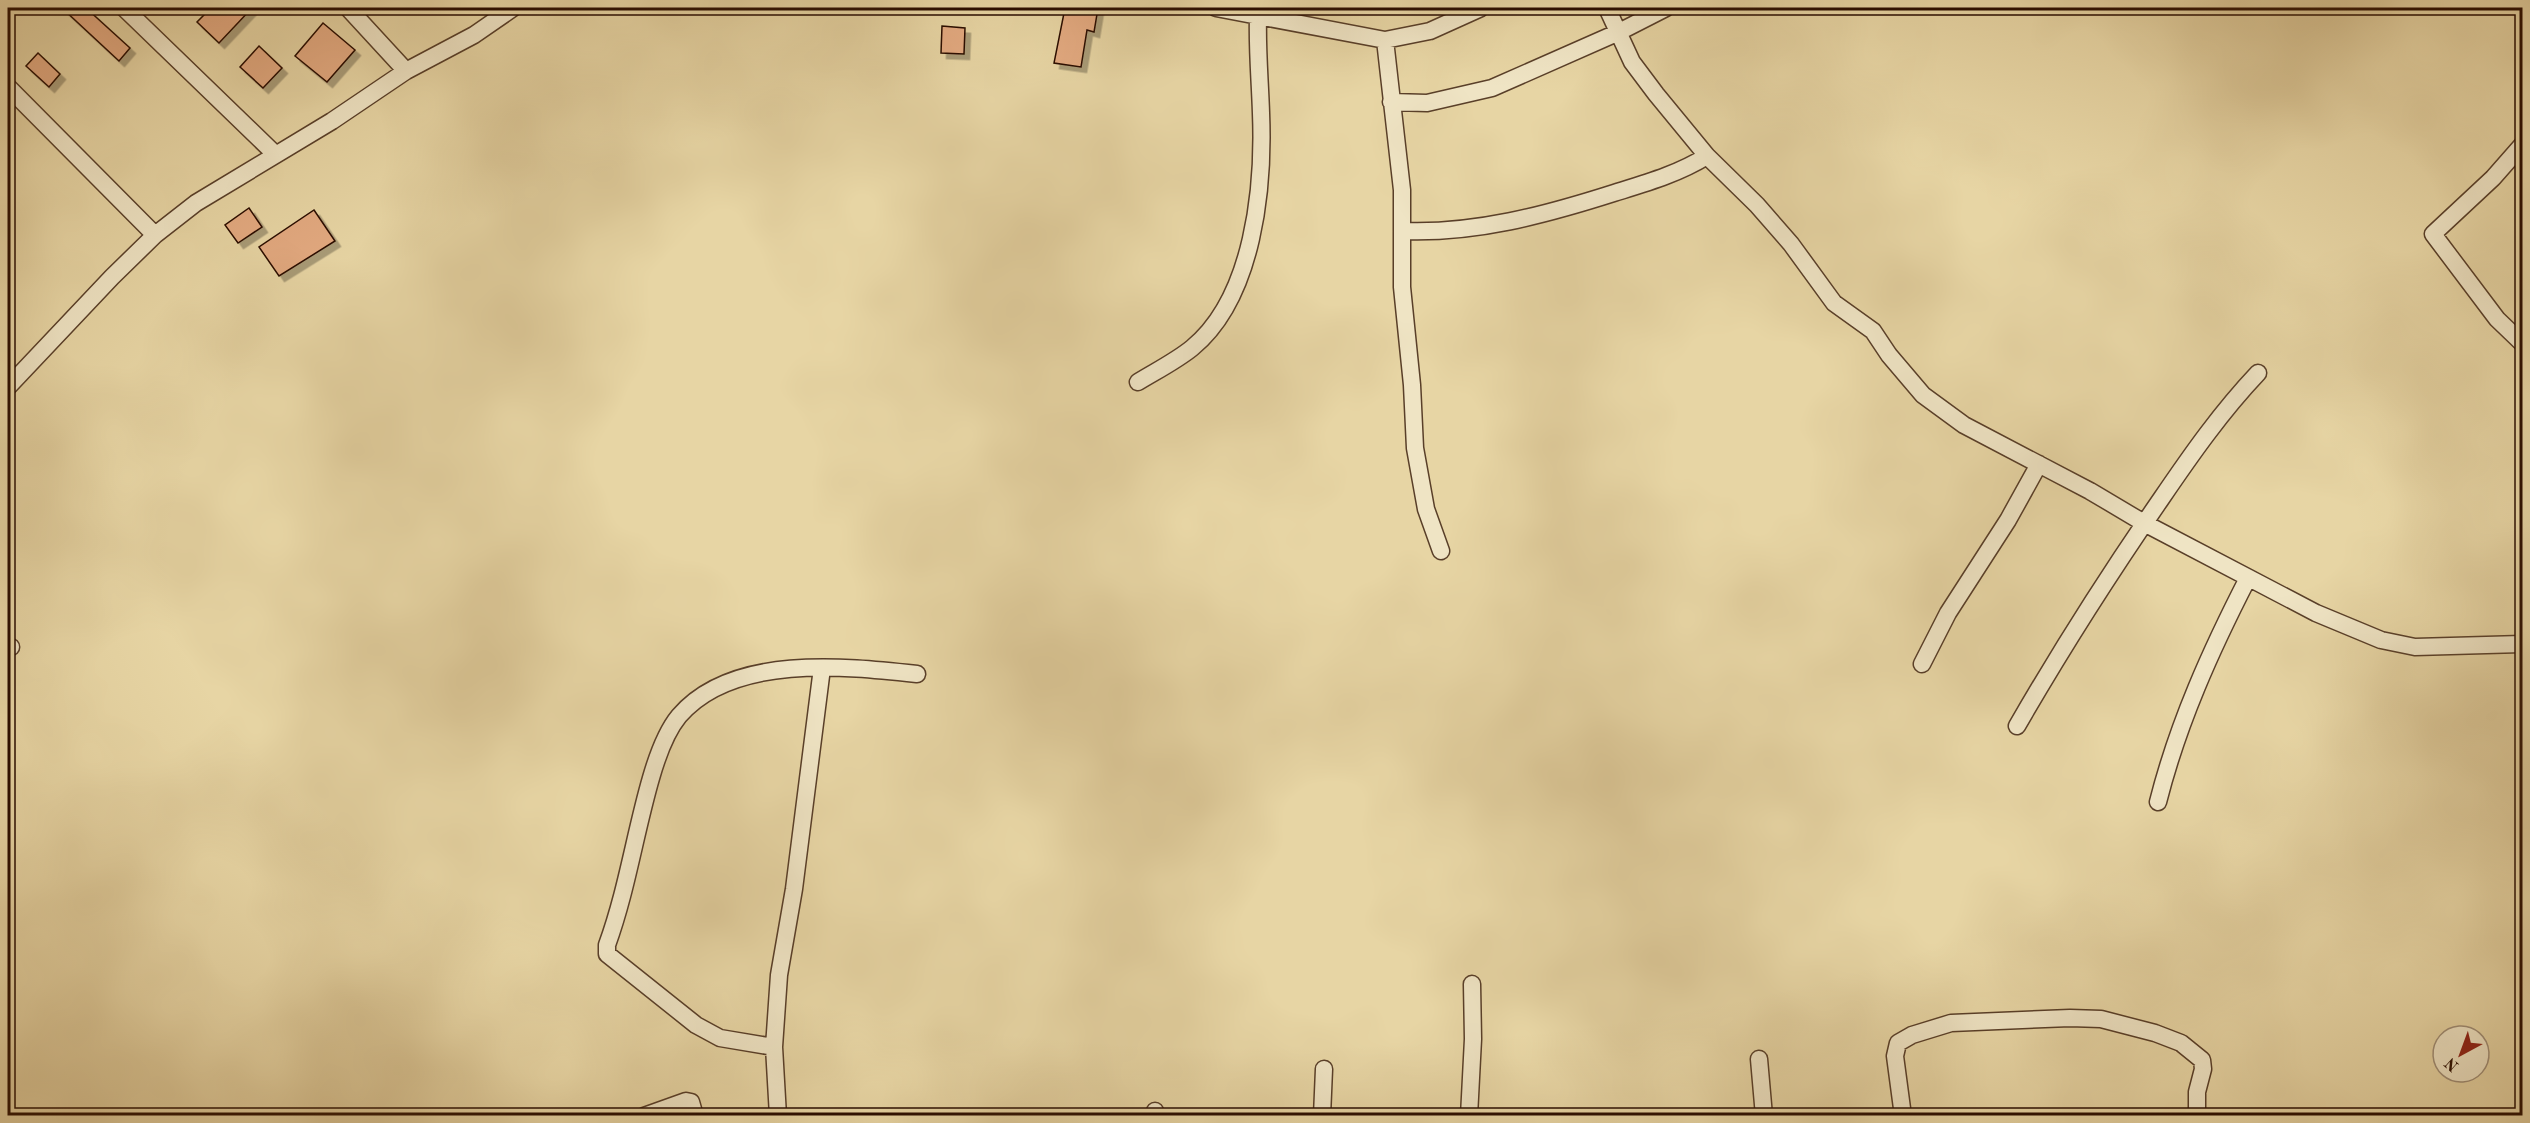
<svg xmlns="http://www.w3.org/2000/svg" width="2530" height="1123" font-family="'Old Standard TT',serif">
<defs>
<filter id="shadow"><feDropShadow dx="5.5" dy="5.5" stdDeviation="0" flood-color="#0004"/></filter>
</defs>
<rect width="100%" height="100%" fill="#e7d5a4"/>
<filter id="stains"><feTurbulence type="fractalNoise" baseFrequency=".00333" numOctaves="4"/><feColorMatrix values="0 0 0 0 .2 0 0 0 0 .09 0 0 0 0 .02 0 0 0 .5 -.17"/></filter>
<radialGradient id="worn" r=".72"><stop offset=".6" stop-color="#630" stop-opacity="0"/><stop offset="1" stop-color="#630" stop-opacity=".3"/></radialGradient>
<path fill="#e3aa81" stroke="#2a0d00" stroke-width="1.5" filter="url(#shadow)" d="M62,8H86L130,48L119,61Z
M211,8H252L219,43L197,22Z
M1065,8H1098L1094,32L1087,30L1081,67L1054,63Z
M323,23L355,50L327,82L295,56Z
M942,26L965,28L964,54L941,53Z
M259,46L282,68L263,88L240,67Z
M38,53L60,74L49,87L26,66Z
M249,208L262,227L238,243L225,225Z
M314,210L335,241L279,276L259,247Z"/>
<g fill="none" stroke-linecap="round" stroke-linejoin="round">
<g stroke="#593f29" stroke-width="19">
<path id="minor" d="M124,8L275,154
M348,8L406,71
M1216,8L1385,40L1430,31L1481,8
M1607,8L1632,62L1656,94L1707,156L1757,205L1791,244L1834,303L1873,331L1889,355L1923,395L1964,425L2090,491L2144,523L2316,613L2381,640L2415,647L2522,644
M1385,40L1402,190V287L1412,385L1415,448L1426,509L1441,551
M8,87L155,235
M1391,102L1427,103L1492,88L1619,32L1666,8
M2522,145L2493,178L2433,234L2497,319L2522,343
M1402,231C1475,234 1545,215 1614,193C1646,183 1678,174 1707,156
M1138,382C1156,371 1176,361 1192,348C1254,297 1264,187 1261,113C1260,81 1257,49 1258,17
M8,387L112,277L155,235L196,203L332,121L406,71L474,35L513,8
M8,647H11
M1922,664L1948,613L2008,520L2039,464
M2017,726C2062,648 2110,573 2161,499C2191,455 2221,412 2258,373
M2158,802C2178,723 2211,650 2248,578
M774,1047L720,1038L696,1025L607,954V945C627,890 635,833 651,778C657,757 665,733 679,716C732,654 844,666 917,674
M1759,1059L1764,1116
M1155,1111V1116
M644,1116L686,1101L691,1102L695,1116
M778,1116L774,1047L779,975L794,889L822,668
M1322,1116L1324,1069
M1469,1116L1473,1039L1472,984
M1903,1116L1895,1056L1898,1043L1912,1035L1951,1023L2070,1018L2101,1019L2155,1033L2181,1043L2202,1060L2203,1069L2197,1092V1116"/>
</g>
<use href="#minor" stroke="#efe4c4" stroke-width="16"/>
</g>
<rect width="2530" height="1123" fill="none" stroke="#e7d5a4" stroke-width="30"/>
<rect x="9" y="9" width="2512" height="1105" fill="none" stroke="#2a0d00" stroke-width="3"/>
<rect x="15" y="15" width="2500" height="1093" fill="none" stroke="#2a0d00" stroke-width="1.5"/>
<g transform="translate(2461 1054) rotate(221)"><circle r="28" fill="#efe4c4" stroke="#a08e76" stroke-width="1.5"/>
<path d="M0-4.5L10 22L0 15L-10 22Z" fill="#8f2418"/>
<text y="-9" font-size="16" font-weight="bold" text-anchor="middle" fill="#2a0d00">N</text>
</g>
<rect width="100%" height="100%" filter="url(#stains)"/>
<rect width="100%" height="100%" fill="url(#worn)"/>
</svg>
